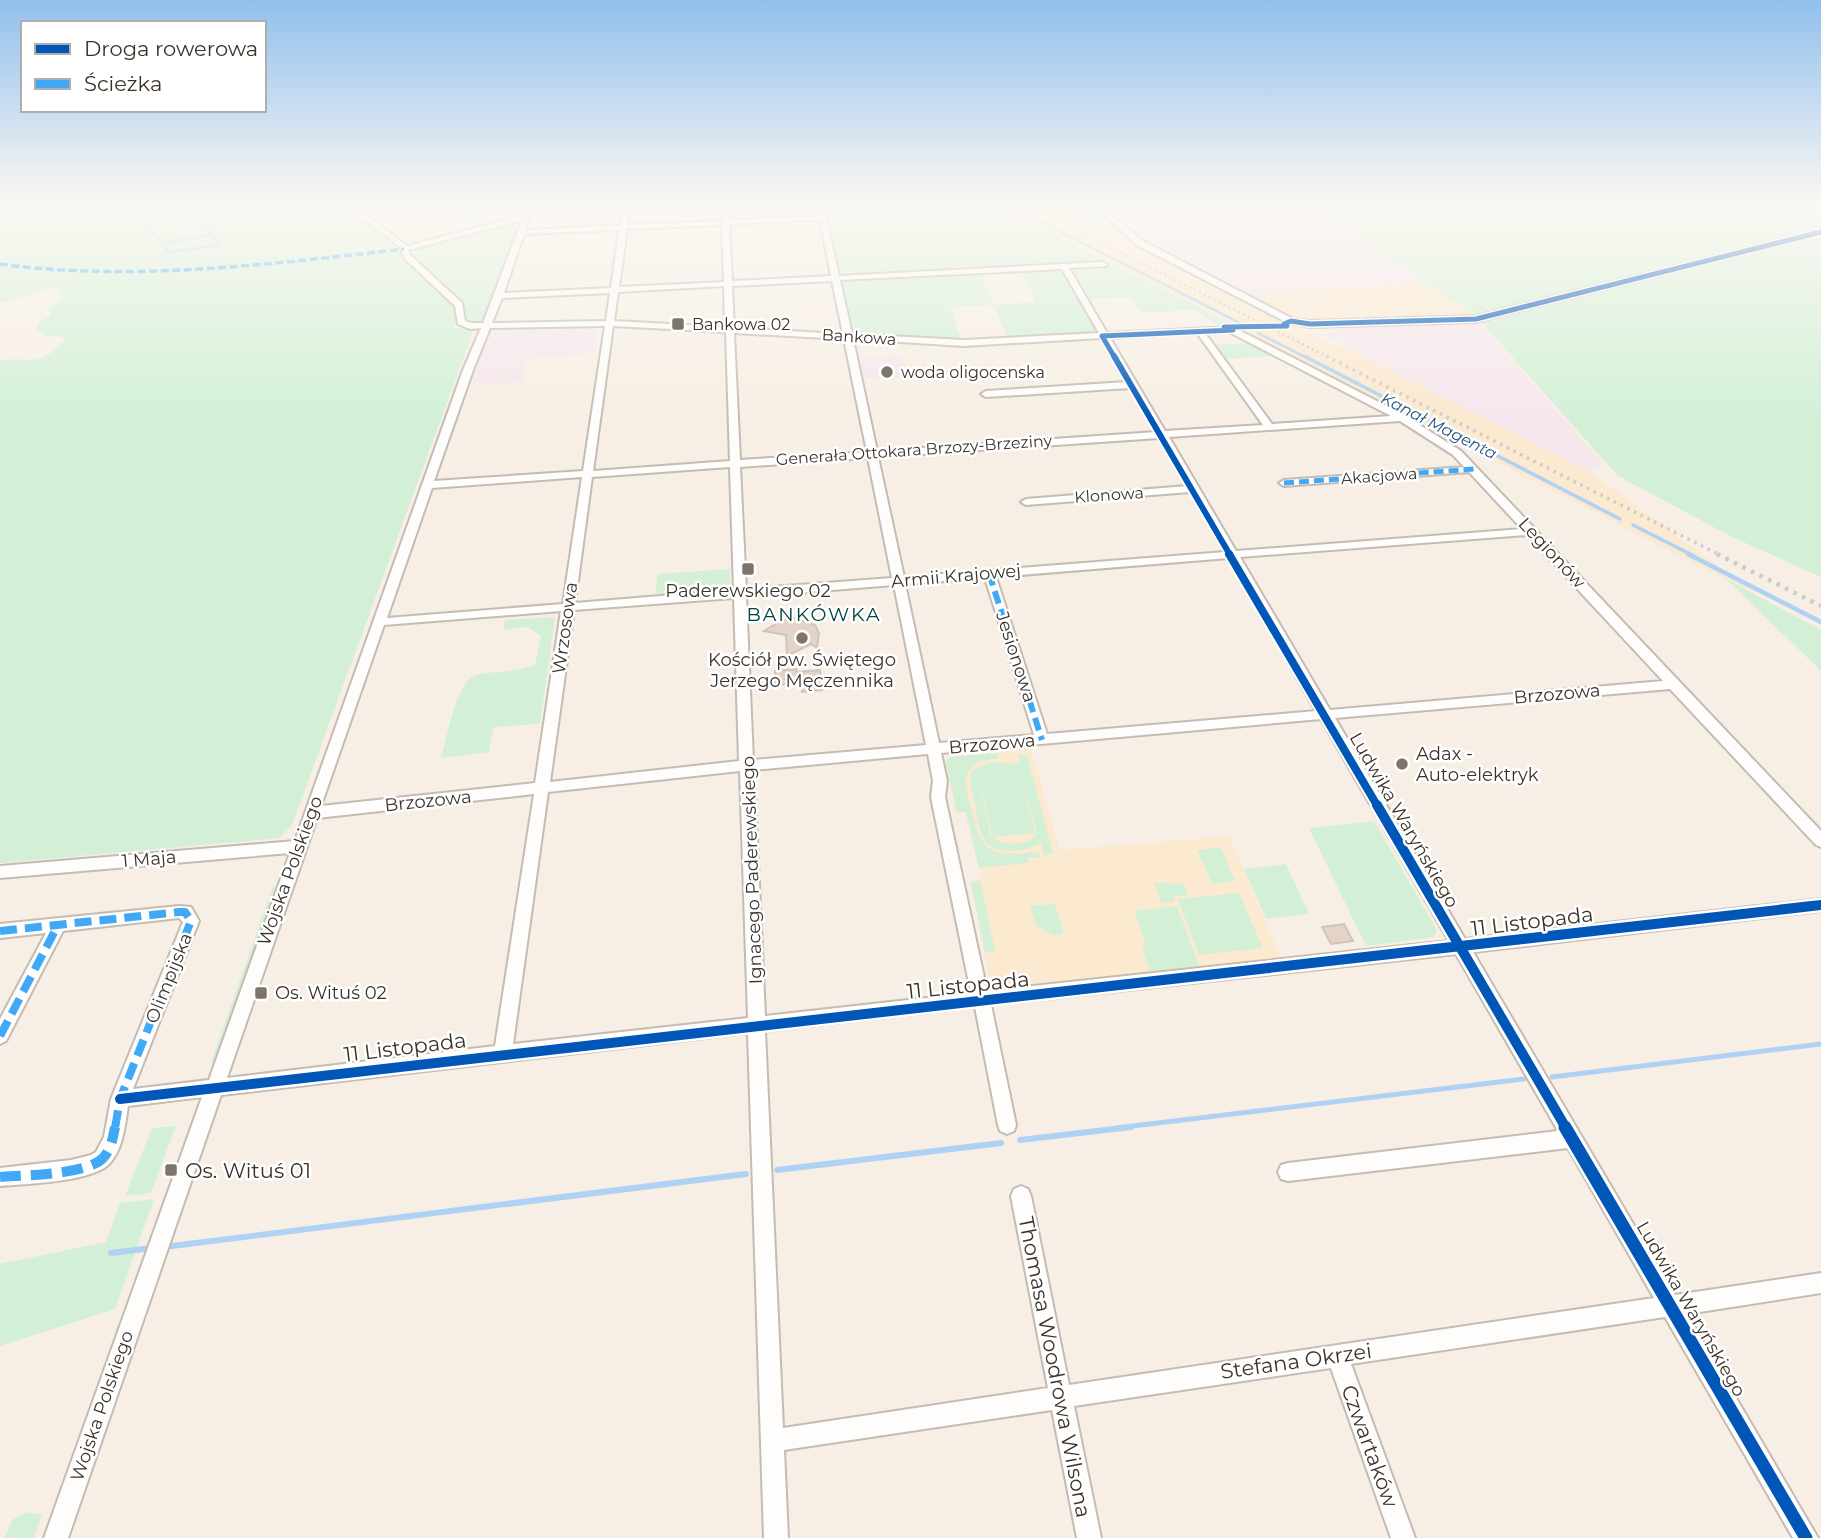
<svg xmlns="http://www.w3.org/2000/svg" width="1821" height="1538" font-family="Montserrat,sans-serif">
<rect width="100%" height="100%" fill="#f7efe5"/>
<path fill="#fbe9d0" d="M992,203H1045L1130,241L1297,328L1335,346L1346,348L1589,471L1758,596Z
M1427,283L1475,315L1302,322L1255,298L1270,291Z
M1031,749L1060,850L1229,836L1281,958L1008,986L989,976L970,881L982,880L965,813H956L945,761L951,756Z"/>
<path fill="#f6e7ec" d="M1155,203H1306L1427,283L1270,291L1255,298L1142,241L1106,208Z
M1478,322L1604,465L1589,471L1346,348L1339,339L1329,340L1323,335L1333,333L1334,329Z
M590,328L596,331L593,354L528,358L521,382L471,385L488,334L507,329Z
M902,356L907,377L864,379L860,358Z"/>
<path fill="#d3f0d7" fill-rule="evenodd" d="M0,203H320L324,206L340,203L403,248L522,219L482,321H455L454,328L474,329L292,825L280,838L0,863V360C36,357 39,368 67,338L43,335L37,329L38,323L51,315L47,308L64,298L57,288C36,289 20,300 0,302Z
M414,203H485L504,213L477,225L445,208L427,211Z
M824,203H992L1108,262L840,276Z
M1045,203H1155L1097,209L1130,241Z
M1306,203H1821V577L1734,538L1618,476L1475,315Z
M1115,265L1232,325L1220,326L1194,310L1142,313L1131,297L1090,299L1071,268Z
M1062,269L1099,333L1008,337L993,305L950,307L961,339L860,334L854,331L841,280L980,273L994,305L1036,302L1021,271Z
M1250,343L1275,356L1227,359L1217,345Z
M730,569V586L727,588L656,594L657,574Z
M1726,579L1821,630V671Z
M555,617L540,724L494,727L489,752L441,758C447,739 456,680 476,675C495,670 515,673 535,665L541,636L528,627L504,630L505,620Z
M997,753L999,758L978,762L967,773C964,786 969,799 972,811C981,857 996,856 1038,852L1040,857L1028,858L1029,863L979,868L966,812H957L946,761L951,757Z
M1018,755H1027L1053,854L1044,855L1041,843C1025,853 991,857 982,836C978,826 977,814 975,803C972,793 968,782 972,771L989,762L1020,764ZM1020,772L1037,833L1029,841C1014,844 999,847 990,833L978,777L993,837L1035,833Z
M1374,821L1437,930L1434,937L1366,946L1309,828Z
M1221,847L1235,881L1212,884L1197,850Z
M1286,864L1309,914L1266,919L1244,869Z
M980,881L995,951L985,952L971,882Z
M1169,882L1170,885L1183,883L1188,895L1174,896L1175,901L1161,903L1154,883Z
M273,886H278L214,1062H211Z
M1239,893L1263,948L1199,955L1178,899Z
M1055,904L1064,934L1053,935L1036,925L1030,906Z
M1177,906L1199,966L1150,971L1142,949L1145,943L1134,911Z
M176,1126L151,1193L125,1196L152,1128Z
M154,1199L115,1309L0,1346V1264L106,1242L120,1203Z
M27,1512L42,1515L34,1538H5L12,1520Z"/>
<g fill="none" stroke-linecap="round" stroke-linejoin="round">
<path stroke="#afd1f4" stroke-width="2.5" d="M129,203L169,252L221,245L184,203
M1004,203L1242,324
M162,243L212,235
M1258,333L1307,358"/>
<path stroke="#afd1f4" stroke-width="3.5" d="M1304,356L1620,519
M1633,525L1692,555"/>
<path stroke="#afd1f4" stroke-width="4.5" d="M1688,554L1821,622"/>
<path stroke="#afd1f4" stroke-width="5" d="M1552,1077L1821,1044
M1116,1128L1524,1079"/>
<path stroke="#afd1f4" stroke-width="6" d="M1020,1140L1131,1127
M777,1170L1001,1143
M164,1247L746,1174
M111,1253L152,1248"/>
</g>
<path fill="#e4d3c7" stroke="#cec5bd" stroke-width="2" d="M794,618L815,625L819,633L817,648L811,644L787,656L786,635L764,631L783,620Z
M796,669L797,672L820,670L822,690L802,692L801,683L776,685L775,671Z
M1344,924L1353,941L1331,944L1322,927Z"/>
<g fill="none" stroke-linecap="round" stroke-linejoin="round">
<g stroke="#c4bcb2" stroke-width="4">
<path id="street" d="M343,203H350L407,246L524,215L530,203H537L533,208L526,230L620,225L624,203H630L627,225L722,221V203H728L729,220L819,216L817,203H823L839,276L1103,262L1107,264L1106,266L1069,268L1107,333L1233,327L1404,415L1461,451L1821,831V847L1816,845L1670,689L1335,718L1465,939L1821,899V911L1473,952L1675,1295L1821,1273V1293L1687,1314L1818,1538H1793L1665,1317L1351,1364L1415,1538H1391L1331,1368L1074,1406L1101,1538H1077L1052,1410L784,1450L788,1538H764L748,1033L221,1095L68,1538H44L202,1097L128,1106C125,1125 123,1149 110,1163C94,1182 25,1184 0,1186V1168L71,1160L91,1155L96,1152L104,1137L111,1099L183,922L179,918L63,931L6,1041L0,1044V1019L46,933L0,938V924L179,906L191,907L199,921L133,1089L209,1080L290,853L0,878V866L295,841L463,370L481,328L470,329L458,324L455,306L404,258L400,247ZM522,220L483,323H471L465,321L462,303L410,255L408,250ZM820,220L831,276L732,281L729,224ZM722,225L724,282L619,287L627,229ZM619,230L611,288L504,293L524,234ZM1062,269L1099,333L964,340L852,334L840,280ZM832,281L843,334L734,328L732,286ZM724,286L725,327L614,321L618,292ZM610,293L606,321L492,323L502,298ZM605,326L583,471L434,481L473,370L490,328ZM613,326L726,332L730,461L593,471ZM1229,332L1391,416L1272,424L1205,333ZM734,333L844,339L867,452L740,460ZM1197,333L1263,425L1165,431L1110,338ZM1102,338L1127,382L986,391L981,394L986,397L1130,388L1156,432L877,451L853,339L964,346ZM1400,421L1453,455L1464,467L1284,480L1279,483L1284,486L1469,472L1522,529L1236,551L1169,437ZM1159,438L1187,486L1026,499L1021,502L1026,505L1190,492L1225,552L904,577L878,457ZM868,458L892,578L746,589L740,467ZM730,467L734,590L575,603L592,477ZM582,477L563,604L387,618L432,488ZM1527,535L1663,681L1330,710L1240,557ZM1229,558L1316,711L1047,734L996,577ZM985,578L1034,735L939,743L905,584ZM894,585L926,745L753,760L746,597ZM734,598L739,761L550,782L574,610ZM561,611L535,783L321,806L384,625ZM1321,719L1449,941L987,991L945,797L947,781L941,753ZM928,754L933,781L931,797L971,993L765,1016L754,770ZM740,771L748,1018L513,1044L548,792ZM534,794L495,1046L227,1078L317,818ZM1456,954L1558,1131L1288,1163L1281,1165L1278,1172L1281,1179L1288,1181L1568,1148L1654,1298L1069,1385L1031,1196L1028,1189L1021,1186L1014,1189L1011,1196L1048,1388L783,1428L765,1031L975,1007L998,1125L1000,1131L1007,1134L1014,1131L1016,1125L991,1005Z
M1100,206L1143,241L1293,319L1310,321L1476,316L1821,230V234L1476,322L1310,327L1288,323L1137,245L1098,209Z"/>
</g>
<use href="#street" fill="#fefdfb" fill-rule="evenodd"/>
<path stroke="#cdcbc8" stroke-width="2.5" stroke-dasharray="2 3.5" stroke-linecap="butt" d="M1022,203L1330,358"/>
<path stroke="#cdcbc8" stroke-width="3.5" stroke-dasharray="2.5 5" stroke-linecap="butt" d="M1326,356L1720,555"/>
<path stroke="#cdcbc8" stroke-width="4.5" stroke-dasharray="3.5 6" stroke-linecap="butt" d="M1717,554L1821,606"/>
<path stroke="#3fa9f5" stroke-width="3.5" stroke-dasharray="8 3.5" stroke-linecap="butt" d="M1095,203L1100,208
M0,264C131,282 273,264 404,249"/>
<path stroke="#3fa9f5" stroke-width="5" stroke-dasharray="10 5" stroke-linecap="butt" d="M1284,483L1474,469"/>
<path stroke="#3fa9f5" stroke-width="6" stroke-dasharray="13 6" stroke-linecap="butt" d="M989,573L1042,740"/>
<path stroke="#3fa9f5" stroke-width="8" stroke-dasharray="17 8" stroke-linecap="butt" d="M0,931L179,912H185L191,921L120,1099L115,1128
M0,1036L59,923"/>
<path stroke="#3fa9f5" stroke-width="10" stroke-dasharray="21 10" stroke-linecap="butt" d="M0,1177C24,1175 87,1175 103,1158C111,1150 113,1137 115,1127"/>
<g stroke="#fff" stroke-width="8">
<path id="cycleway-far4" d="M1224,327L1287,326L1284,324L1291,321L1310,324L1476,319L1821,232
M1115,358L1102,336L1233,330"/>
</g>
<g stroke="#fff" stroke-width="10">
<path id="cycleway-far3" d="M1114,356L1230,555"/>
</g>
<g stroke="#fff" stroke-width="12">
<path id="cycleway-far2" d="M1229,554L1378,807"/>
</g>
<g stroke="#fff" stroke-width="15">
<path id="cycleway-far1" d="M1377,805L1566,1128
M120,1099L1821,905"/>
</g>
<g stroke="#fff" stroke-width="18">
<path id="cycleway" d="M1565,1127L1806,1538"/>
</g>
<use href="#cycleway-far4" stroke="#0057b8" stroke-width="5"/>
<use href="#cycleway-far3" stroke="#0057b8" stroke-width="6"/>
<use href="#cycleway-far2" stroke="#0057b8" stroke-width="8"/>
<use href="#cycleway-far1" stroke="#0057b8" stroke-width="10"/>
<use href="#cycleway" stroke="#0057b8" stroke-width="13"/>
</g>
<linearGradient id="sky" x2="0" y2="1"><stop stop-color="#91c0ed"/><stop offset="0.49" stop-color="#fbf8f3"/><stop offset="1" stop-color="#fbf8f3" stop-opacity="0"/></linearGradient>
<rect width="1821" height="418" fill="url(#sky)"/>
<g fill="#7d756a" stroke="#fff" stroke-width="2.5">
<rect x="671" y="317" width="14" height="14" rx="3.5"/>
<circle cx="887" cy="372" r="7"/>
<rect x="741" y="562" width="14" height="14" rx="3.5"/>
<circle cx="802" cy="638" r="7"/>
<circle cx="1402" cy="764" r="7"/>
<rect x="254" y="986" width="14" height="14" rx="3.5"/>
<rect x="164" y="1163" width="14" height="14" rx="3.5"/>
</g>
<g text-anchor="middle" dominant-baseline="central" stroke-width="5" stroke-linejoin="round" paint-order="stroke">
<g font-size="16" fill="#3c3328" stroke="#fff" text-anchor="start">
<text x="692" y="324">Bankowa 02</text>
<text x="901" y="372">woda oligocenska</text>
</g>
<g font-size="16" fill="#3c3328" stroke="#fff">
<text transform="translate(859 337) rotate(4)">Bankowa</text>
<text transform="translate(914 450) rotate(-4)">Generała Ottokara Brzozy-Brzeziny</text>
<text transform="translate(1379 476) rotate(-4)">Akacjowa</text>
<text transform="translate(1109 495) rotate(-4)">Klonowa</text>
</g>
<g font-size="16" font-style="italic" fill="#1c5283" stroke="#fff">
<text transform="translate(1439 426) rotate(27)">Kanał Magenta</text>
</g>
<g font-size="18" fill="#3c3328" stroke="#fff">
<text transform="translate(1552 553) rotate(47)">Legionów</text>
<text transform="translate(956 576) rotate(-5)">Armii Krajowej</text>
<text transform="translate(565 628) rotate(-82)">Wrzosowa</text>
<text transform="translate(1016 657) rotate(72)">Jesionowa</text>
<text transform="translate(1557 694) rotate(-5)">Brzozowa</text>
<text transform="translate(992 744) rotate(-5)">Brzozowa</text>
<text transform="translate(428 801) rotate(-6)">Brzozowa</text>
<text transform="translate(1404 820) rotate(60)">Ludwika Waryńskiego</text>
<text transform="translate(149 859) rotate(-5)">1 Maja</text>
<text transform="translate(752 870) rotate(-92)">Ignacego Paderewskiego</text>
<text transform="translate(290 871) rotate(-70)">Wojska Polskiego</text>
<text transform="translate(169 978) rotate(-68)">Olimpijska</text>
<text transform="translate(1691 1309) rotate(60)">Ludwika Waryńskiego</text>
<text transform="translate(102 1406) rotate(-71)">Wojska Polskiego</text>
</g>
<g font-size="18" fill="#3c3328" stroke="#fff">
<text x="748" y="591">Paderewskiego 02</text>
<text x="802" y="660">Kościół pw. Świętego<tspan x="802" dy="21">Jerzego Męczennika</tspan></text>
<text x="1416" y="754" text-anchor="start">Adax -<tspan x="1416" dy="21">Auto-elektryk</tspan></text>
<text x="275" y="993" text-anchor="start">Os. Wituś 02</text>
</g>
<g font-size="19" letter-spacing="2" fill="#014442" stroke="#fff">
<text x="814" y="614">BANKÓWKA</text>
</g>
<g font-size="21" fill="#3c3328" stroke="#fff">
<text transform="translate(1532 921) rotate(-7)">11 Listopada</text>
<text transform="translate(968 985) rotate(-6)">11 Listopada</text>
<text transform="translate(405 1047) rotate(-7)">11 Listopada</text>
<text transform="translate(1296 1361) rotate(-8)">Stefana Okrzei</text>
<text transform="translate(1055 1367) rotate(79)">Thomasa Woodrowa Wilsona</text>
<text transform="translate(1370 1446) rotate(70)">Czwartaków</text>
</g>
<g font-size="21" fill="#3c3328" stroke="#fff" text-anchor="start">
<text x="185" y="1170">Os. Wituś 01</text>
</g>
</g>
<rect x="21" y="21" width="245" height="91" fill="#ffffff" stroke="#b1ada9" stroke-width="2"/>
<rect x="35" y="44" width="35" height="10" fill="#0057b8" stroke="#b1ada9" stroke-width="2"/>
<text x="84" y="56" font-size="21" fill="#3c3328">Droga rowerowa</text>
<rect x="35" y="79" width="35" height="10" fill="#3fa9f5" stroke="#b1ada9" stroke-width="2"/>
<text x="84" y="91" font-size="21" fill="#3c3328">Ścieżka</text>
</svg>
